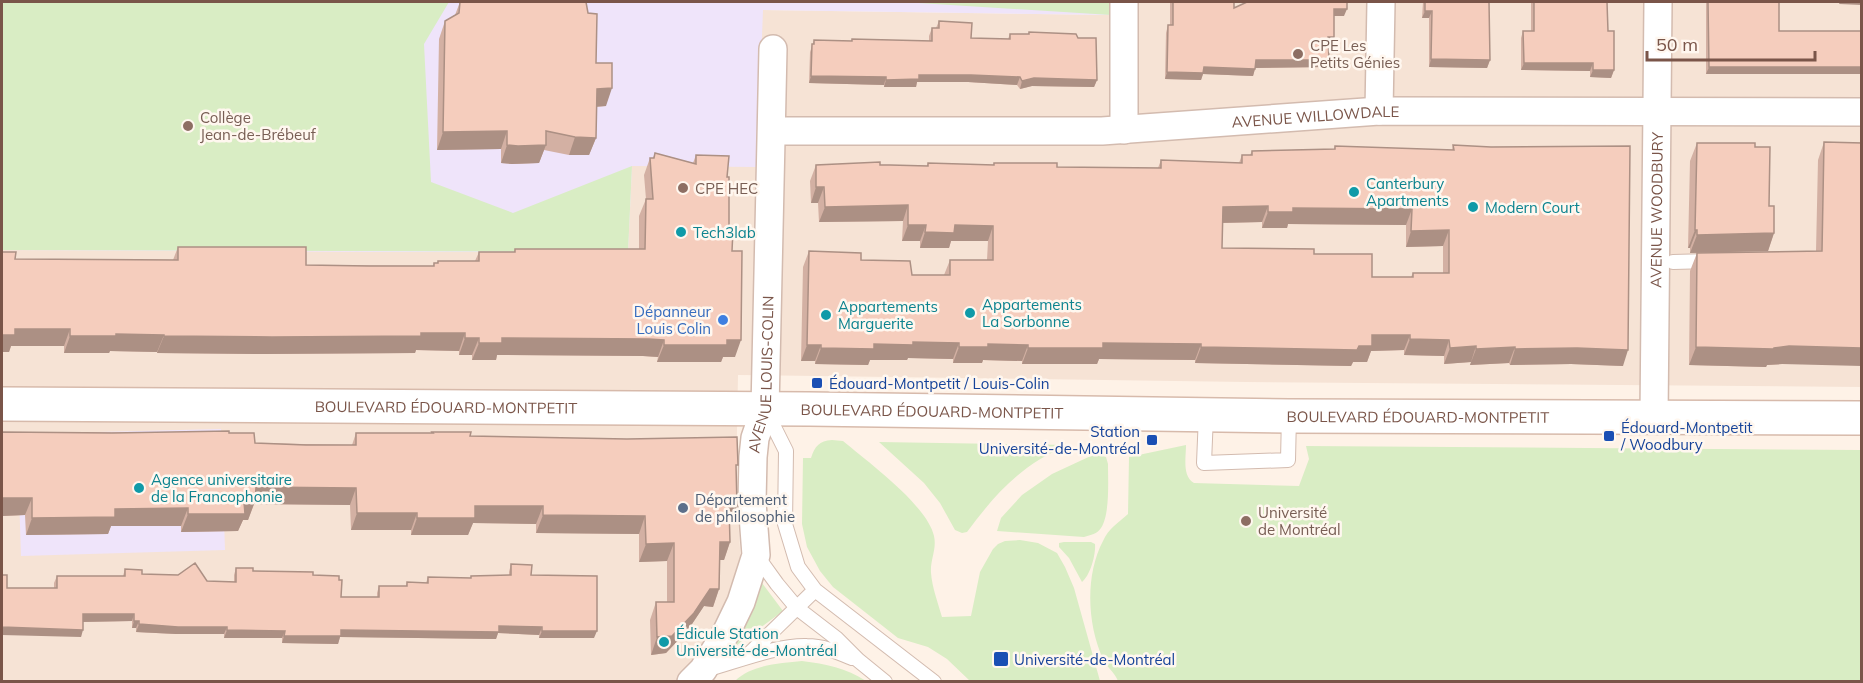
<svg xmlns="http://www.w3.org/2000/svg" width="1863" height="683" font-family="Mulish,sans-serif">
<rect width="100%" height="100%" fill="#fef2e7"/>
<path fill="#f6e3d5" d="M1112,2H1861V387L1246,382L738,375L736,485L743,597L688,681L2,682V250L628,251L632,166H757L762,10L1111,15Z"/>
<path fill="#efe4fa" d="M2,2H1112L1111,15L763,10L757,167L632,166L628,252H374L2,250Z
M221,429L225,550L21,556L17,434Z"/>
<path fill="#d9edc4" d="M2,2H449L424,44L431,182L513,213L632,166L628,252L2,250Z
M903,2H1110L1111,15Z
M832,440L843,441C868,462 927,505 934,536C937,549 930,560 931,573C932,587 938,603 942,617L971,616L980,572L993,549L998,544L1005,541L1020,540L1038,543L1057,553L1065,567L1074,588L1100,681H970L947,659L928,647L898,638L833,587L820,571L807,547L802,524L803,458H811C815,446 819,441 832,440Z
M879,442L1068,445C1021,465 997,492 967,532L962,533L955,530L940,503L924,483Z
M1186,445C1186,458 1182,476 1194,483L1299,486L1309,459L1306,446L1861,450V681H1118C1114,671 1106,667 1103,659C1087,624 1085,575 1103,541C1108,529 1119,522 1128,514L1129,457Z
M1095,454L1106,457L1108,464C1108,480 1110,515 1101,528C1097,534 1091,535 1084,537L997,531L1001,518L1022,495L1052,474Z
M1064,542H1091L1095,544C1096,555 1090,576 1082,582L1069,558L1059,547V543Z
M762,583L783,611L729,651L758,584Z
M802,661C826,664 846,668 866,681H735C751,665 780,663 802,661Z"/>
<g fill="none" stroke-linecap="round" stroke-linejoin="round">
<g stroke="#d3bbaf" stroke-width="16">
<path id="lane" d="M1673,262L1710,261
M765,409L786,451L785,524L798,567L815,590L934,682
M1206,415L1204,463L1288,460L1289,416
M756,555L777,584L797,608L836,638L858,660L885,682
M746,657L815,590
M705,670C735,662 777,645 807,646C823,646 837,652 852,658"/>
</g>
<g stroke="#d3bbaf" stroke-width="30">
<g id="street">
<path d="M1124,2V130"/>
<path d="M1379,111L1381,2"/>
<path id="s1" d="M772,131H1102L1379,111L1862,112"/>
<path id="s2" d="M1654,417L1658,2"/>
<path id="s3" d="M691,682L703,670L727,631L741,602L756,555L752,502L753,457L755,438L765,409L773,49"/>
</g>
</g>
<g stroke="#d7baab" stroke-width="36">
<g id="secondary">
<path id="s4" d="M2,404L809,409L1289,416L1862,418"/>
</g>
</g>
<use href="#lane" stroke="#fff" stroke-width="14"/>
<use href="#street" stroke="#fff" stroke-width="27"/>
<use href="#secondary" stroke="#fff" stroke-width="33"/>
</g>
<path fill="#d3b0a3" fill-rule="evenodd" d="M460,2L596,63L606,106L596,107V138L589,155H569L544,150L539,163L512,164L501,163V149L437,150L439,39L445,21L455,15Z
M1170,2H1234V8L1344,16H1334V37L1331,45H1329L1326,67L1255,68L1253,76L1203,74L1201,80L1165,79L1166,33L1168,25H1170Z
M1423,2H1489L1490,60L1487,68L1429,67V18H1422Z
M1531,2H1607L1608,31L1614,70L1611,78L1590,77V71L1521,70V38L1523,31H1531Z
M1706,2H1779V31H1862V74H1706Z
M939,21L971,38L1008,39L1010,34H1028L1029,32L1097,80L1094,87L1032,86L1020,89L1017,85L968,82H917L916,87H884V85L809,83L810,52L814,40L851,41L852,39L929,41V36L932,28H936Z
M1824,142L1862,143L1782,364L1767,365L1766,367L1689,365L1690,271L1697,253L1816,251L1818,160Z
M1697,143L1755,147L1774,233L1768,251L1690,253V248H1688L1690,161Z
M1453,145L1623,366L1571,364L1510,365L1509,363L1470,365L1471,362L1444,364V356L1404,355V350L1371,351L1367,362H1353L1351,366L1195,363V360L1099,359L1097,364H1022V361L983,360L982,363H953V359L908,358L907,360H870L868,365L815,364V361H801L803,267L809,251L861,260L912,275H944L950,260H987L988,241H951L949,248H920V241H902L903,221L819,222L818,203H811L810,181L816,165H880L927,166L928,163L993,165L994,163L1057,167L1158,168L1161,160L1239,163L1242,155H1250L1252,151L1334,149L1335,146L1452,150ZM1262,222V228H1287L1288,224L1406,225V247L1443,246V273H1413L1411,277H1372L1314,254L1222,248V223Z
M655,153L693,163L696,155L727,177L729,230L732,251L735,357H723L721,362H657L658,357L643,356L497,355L496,360H472V355H459V351L416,350L415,353L265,354L157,353V352L110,351L109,353H64V346H11L9,352H2V252L15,259L173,260L178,247L306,265L433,266L434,263H437L438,261H475L479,252H514L515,249H639V216L646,199L644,175L650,158H653Z
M2,432L229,433L255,443L352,445L356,433H432V432L470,436L736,471L730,524V542L724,560H720L719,589L713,607L704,606L688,630L666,653L651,655L650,620L656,602H667V561L639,562V534L536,533V524L473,523L468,535H411V530H351L350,505L254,504L248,520H243L238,531L181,532V526H111L108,534L26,535L25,515L2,516Z
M511,564L531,575L594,638H539V635L498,633L496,639L340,637L338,644L282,643V638H224V634H176L136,632V628H132V621L83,622L81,637L7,588H54V583L57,576H123L125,569L142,574L207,581L234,582V575L236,568L253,571L313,575L341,597H377V593L379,586H406L407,582L426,583L428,577L471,578V576H509V572Z"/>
<path fill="#ac9084" d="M1840,2H1862V5L1839,4Z
M1334,9H1347L1344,16H1331Z
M1425,11H1432L1429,18H1422Z
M1328,37H1334L1331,45H1326Z
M1431,59L1490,60L1487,68L1429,67Z
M1256,60H1329L1326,67L1253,68Z
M1524,63H1593L1590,71L1521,70Z
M1204,67L1255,69L1253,76L1203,74L1201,80L1165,79L1167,72Z
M1709,67H1862V74H1706Z
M1593,70H1614L1611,78L1590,77Z
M919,75H971L1020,77L1017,85L968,82H917L916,87H884L886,80Z
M811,76L886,77L884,85L809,83Z
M1034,78L1097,80L1094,87L1032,86L1020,89L1022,81Z
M612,88L606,106L590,107L597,89Z
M507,131L501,149L437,150L443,132Z
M575,137L596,138L589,155H569Z
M507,145H546L539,163L512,164L501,163Z
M816,187H824L818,203H811Z
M908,205L903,221L819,222L825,207Z
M1268,206L1262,222L1217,223L1223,207Z
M1293,208L1412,209L1406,225L1288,224L1287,228H1262L1268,212Z
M908,225H926L920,241H902Z
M955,225L993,226L988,241H951L949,248H920L925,232Z
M1449,230L1443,246L1406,247L1411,231Z
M1695,230H1697L1690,248H1688Z
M1774,233L1768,251L1690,253L1697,235Z
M15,329H70L64,346H11L9,352H2V335Z
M421,333H465L459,351L416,350L415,353L265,354L157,353L164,336Z
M116,334L164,335L157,352L110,351L109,353H64L70,336Z
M1372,335H1410L1404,350L1371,351L1367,362H1353L1351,366L1195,363L1201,347L1359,346Z
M465,338H479L472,355H459Z
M502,338L649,339L664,340L658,357L643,356L497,355L496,360H472L479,343Z
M1410,339L1449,340L1444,356L1404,355Z
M727,340H741L735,357H723L721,362H657L664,345Z
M913,342L959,343L953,359L908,358L907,360H870L868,365L815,364L821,348Z
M1103,343L1201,344L1195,360L1099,359L1097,364H1022L1028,348Z
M988,344L1028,345L1022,361L983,360L982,363H953L959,347Z
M807,345H821L815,361H801Z
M1476,346L1471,362L1444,364L1450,348Z
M1789,346L1862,348V366L1782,364L1767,365L1766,367L1689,365L1696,347L1774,348Z
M1515,347L1509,363L1470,365L1476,349Z
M1577,348L1628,350L1623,366L1571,364L1510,365L1515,349Z
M256,487L356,488L350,505L254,504L248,520H243L238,531L181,532L188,514Z
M2,498H32L25,515L2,516Z
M475,506H543L536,524L473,523L468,535H411L417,518Z
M729,506H737L730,524H723Z
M188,508L181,526H111L108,534L26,535L32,518L115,509Z
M357,513H417L411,530H351Z
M543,515L645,516L639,534L536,533Z
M720,542H730L724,560H714Z
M674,543L667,561L639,562L646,544Z
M710,589H719L713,607L704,606L688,630L666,653L651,655L657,637Z
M83,614H134L132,621L80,622Z
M134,621H139L136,628H132Z
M139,624L227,627L224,634H176L136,632Z
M499,626L542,627L539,635L498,633L496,639L340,637L338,644L282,643L284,636L341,630Z
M2,627L83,630L81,637L2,635Z
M227,630L285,631L282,638H224Z
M542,631H597L594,638H539Z"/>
<path fill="#f5cdbd" stroke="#ac9084" stroke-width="1.5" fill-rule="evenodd" d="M460,2H586L588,13L597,14L596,63H612V88L597,89L596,138L575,137L546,131V145L518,146L507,145V131L443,132L445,21L459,13Z
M1173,2H1234V8L1247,2H1347V9H1334V37H1328L1329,60H1256L1255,69L1204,67L1203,73L1167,72L1168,25H1173Z
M1425,2H1489L1490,60L1431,59L1432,11H1425Z
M1534,2H1607L1608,31H1614V70H1593V63H1524L1523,31H1534Z
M1708,2H1779V31H1862V67H1709Z
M939,21L972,23L971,38L1010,39V34H1029V32L1076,34L1078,38H1096L1097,80L1034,78L1022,81L1020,77L971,75H919V79L886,80V77L811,76L812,44H814V40L852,41V39L932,41V28H939Z
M1824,142L1862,143V348L1789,346L1774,348L1773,349L1696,347L1697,253L1822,251Z
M1697,143H1755V147H1770L1769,206H1774V233L1697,235V230H1695Z
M1453,145L1491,147L1630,146L1628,350L1577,348L1515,349V347L1476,349V346L1450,348L1449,340L1410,339V335H1372V346H1359L1357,350L1201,347V344L1103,343V348H1028V345L988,344V347H959V343L913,342V345L874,344V349L821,348V345H807L809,251L861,253V260L910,261L912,275H950V260H993V226L955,225L954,233L925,232L926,225H908V205L825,207L824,187H816V165L880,162V165H890L928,166V163L994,165V163H1057V167L1161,168V160L1242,163V155H1252V151L1335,149V146L1454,150ZM1268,206V212H1293V208L1412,209L1411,231L1449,230V273H1413V277H1372V254H1314V249L1222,248L1223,207Z
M655,153L696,164V155L729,156L727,177H729V230H733L732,251H742L741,340H727V345H664V340L649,339L502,338V343H479V338H465V333H421V336L272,337L164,336V335L116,334V336H70V329H15V335H2V252H16L15,259L178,260V247H306V265L369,266H434V263H438V261H479V252H515V249H645L646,199H653L650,158H654Z
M229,431V433H254L255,443L306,445H356V433H433L432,432H471L470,436L627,439L737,437L738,465H736L737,506H729L730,542H720L719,589H710L694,613L672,636L657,637L656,602H674V543L646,544L645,516L543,515V506H475V518H417V513H357L356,488L256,487L255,502H244L245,514H188V508L115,509V517L32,518V498H2V432L112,433Z
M195,563L207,581L236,582V568H253V571L313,572V575L339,576V580H342L341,597H379V586H407V582L428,583V577L471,578V576L511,575V564L532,565L531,575L597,576V631H542V627L499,626V632L341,630V636H284L285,631L227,630V627H178L139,624V621H134V614H83V630L2,627V575H7V588H57V576H125V569L142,570V574L178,575Z"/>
<g fill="#8d6e63" stroke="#fff7ef" stroke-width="2">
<circle cx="1298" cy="54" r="6"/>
<circle cx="188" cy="126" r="6"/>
<circle cx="683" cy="188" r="6"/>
<circle cx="1246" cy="521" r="6"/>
</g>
<g fill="#0f9aa8" stroke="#fff7ef" stroke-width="2">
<circle cx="1354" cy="192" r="6"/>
<circle cx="1473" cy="207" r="6"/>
<circle cx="681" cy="232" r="6"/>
<circle cx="970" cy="313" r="6"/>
<circle cx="826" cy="315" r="6"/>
<circle cx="139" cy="488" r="6"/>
<circle cx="664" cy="642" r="6"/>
</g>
<circle fill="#3f7fe0" stroke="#fff7ef" stroke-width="2" cx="723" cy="320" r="6"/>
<g fill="#1a4fb4" stroke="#fff7ef" stroke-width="2">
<rect x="811" y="377" width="12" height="12" rx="3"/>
<rect x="1603" y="430" width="12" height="12" rx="3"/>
<rect x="1146" y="434" width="12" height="12" rx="3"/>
<rect x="993" y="651" width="16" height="16" rx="3"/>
</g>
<circle fill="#5c6f8a" stroke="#fff7ef" stroke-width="2" cx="683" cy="508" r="6"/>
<g text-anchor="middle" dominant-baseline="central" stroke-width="5" stroke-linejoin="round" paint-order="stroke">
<g font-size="15" fill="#785e54" stroke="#fff7ef" text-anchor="start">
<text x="1310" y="45">CPE Les<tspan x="1310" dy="17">Petits Génies</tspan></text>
<text x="200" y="117">Collège<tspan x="200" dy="17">Jean-de-Brébeuf</tspan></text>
<text x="695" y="188">CPE HEC</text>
<text x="1258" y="512">Université<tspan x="1258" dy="17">de Montréal</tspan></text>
</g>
<g font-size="15" fill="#7a5549" stroke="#fff7ef">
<text stroke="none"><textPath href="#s1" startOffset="544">AVENUE WILLOWDALE</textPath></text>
<text stroke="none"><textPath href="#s2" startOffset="207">AVENUE WOODBURY</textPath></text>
<text stroke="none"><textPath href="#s3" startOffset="326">AVENUE LOUIS-COLIN</textPath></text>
<text stroke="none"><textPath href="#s4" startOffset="444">BOULEVARD ÉDOUARD-MONTPETIT</textPath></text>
<text stroke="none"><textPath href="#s4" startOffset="930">BOULEVARD ÉDOUARD-MONTPETIT</textPath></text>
<text stroke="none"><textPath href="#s4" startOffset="1416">BOULEVARD ÉDOUARD-MONTPETIT</textPath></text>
</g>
<g font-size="15" fill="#0d838f" stroke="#fff7ef" text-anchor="start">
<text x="1366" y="183">Canterbury<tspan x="1366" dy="17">Apartments</tspan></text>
<text x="1485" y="207">Modern Court</text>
<text x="693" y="232">Tech3lab</text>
<text x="982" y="304">Appartements<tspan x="982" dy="17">La Sorbonne</tspan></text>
<text x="838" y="306">Appartements<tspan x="838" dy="17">Marguerite</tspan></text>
<text x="151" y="479">Agence universitaire<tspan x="151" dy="17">de la Francophonie</tspan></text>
<text x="676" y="633">Édicule Station<tspan x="676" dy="17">Université-de-Montréal</tspan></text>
</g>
<g font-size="15" fill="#366cbe" stroke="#fff7ef" text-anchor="end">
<text x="711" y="311">Dépanneur<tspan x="711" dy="17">Louis Colin</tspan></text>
</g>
<g font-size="15" fill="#164399" stroke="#fff7ef" text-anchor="start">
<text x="829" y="383">Édouard-Montpetit / Louis-Colin</text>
<text x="1621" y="427">Édouard-Montpetit<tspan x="1621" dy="17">/ Woodbury</tspan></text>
<text x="1140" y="431" text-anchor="end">Station<tspan x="1140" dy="17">Université-de-Montréal</tspan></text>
<text x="1014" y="659">Université-de-Montréal</text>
</g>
<g font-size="15" fill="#4e5e75" stroke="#fff7ef" text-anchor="start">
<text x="695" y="499">Département<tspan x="695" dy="17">de philosophie</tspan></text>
</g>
</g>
<rect width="1863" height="683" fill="none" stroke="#7a5549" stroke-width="6"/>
<path d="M1647 51v9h168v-9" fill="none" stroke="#7a5549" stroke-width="3"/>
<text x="1656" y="51" font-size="18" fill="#7a5549" stroke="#fff7ef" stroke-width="4.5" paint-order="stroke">50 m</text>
</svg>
